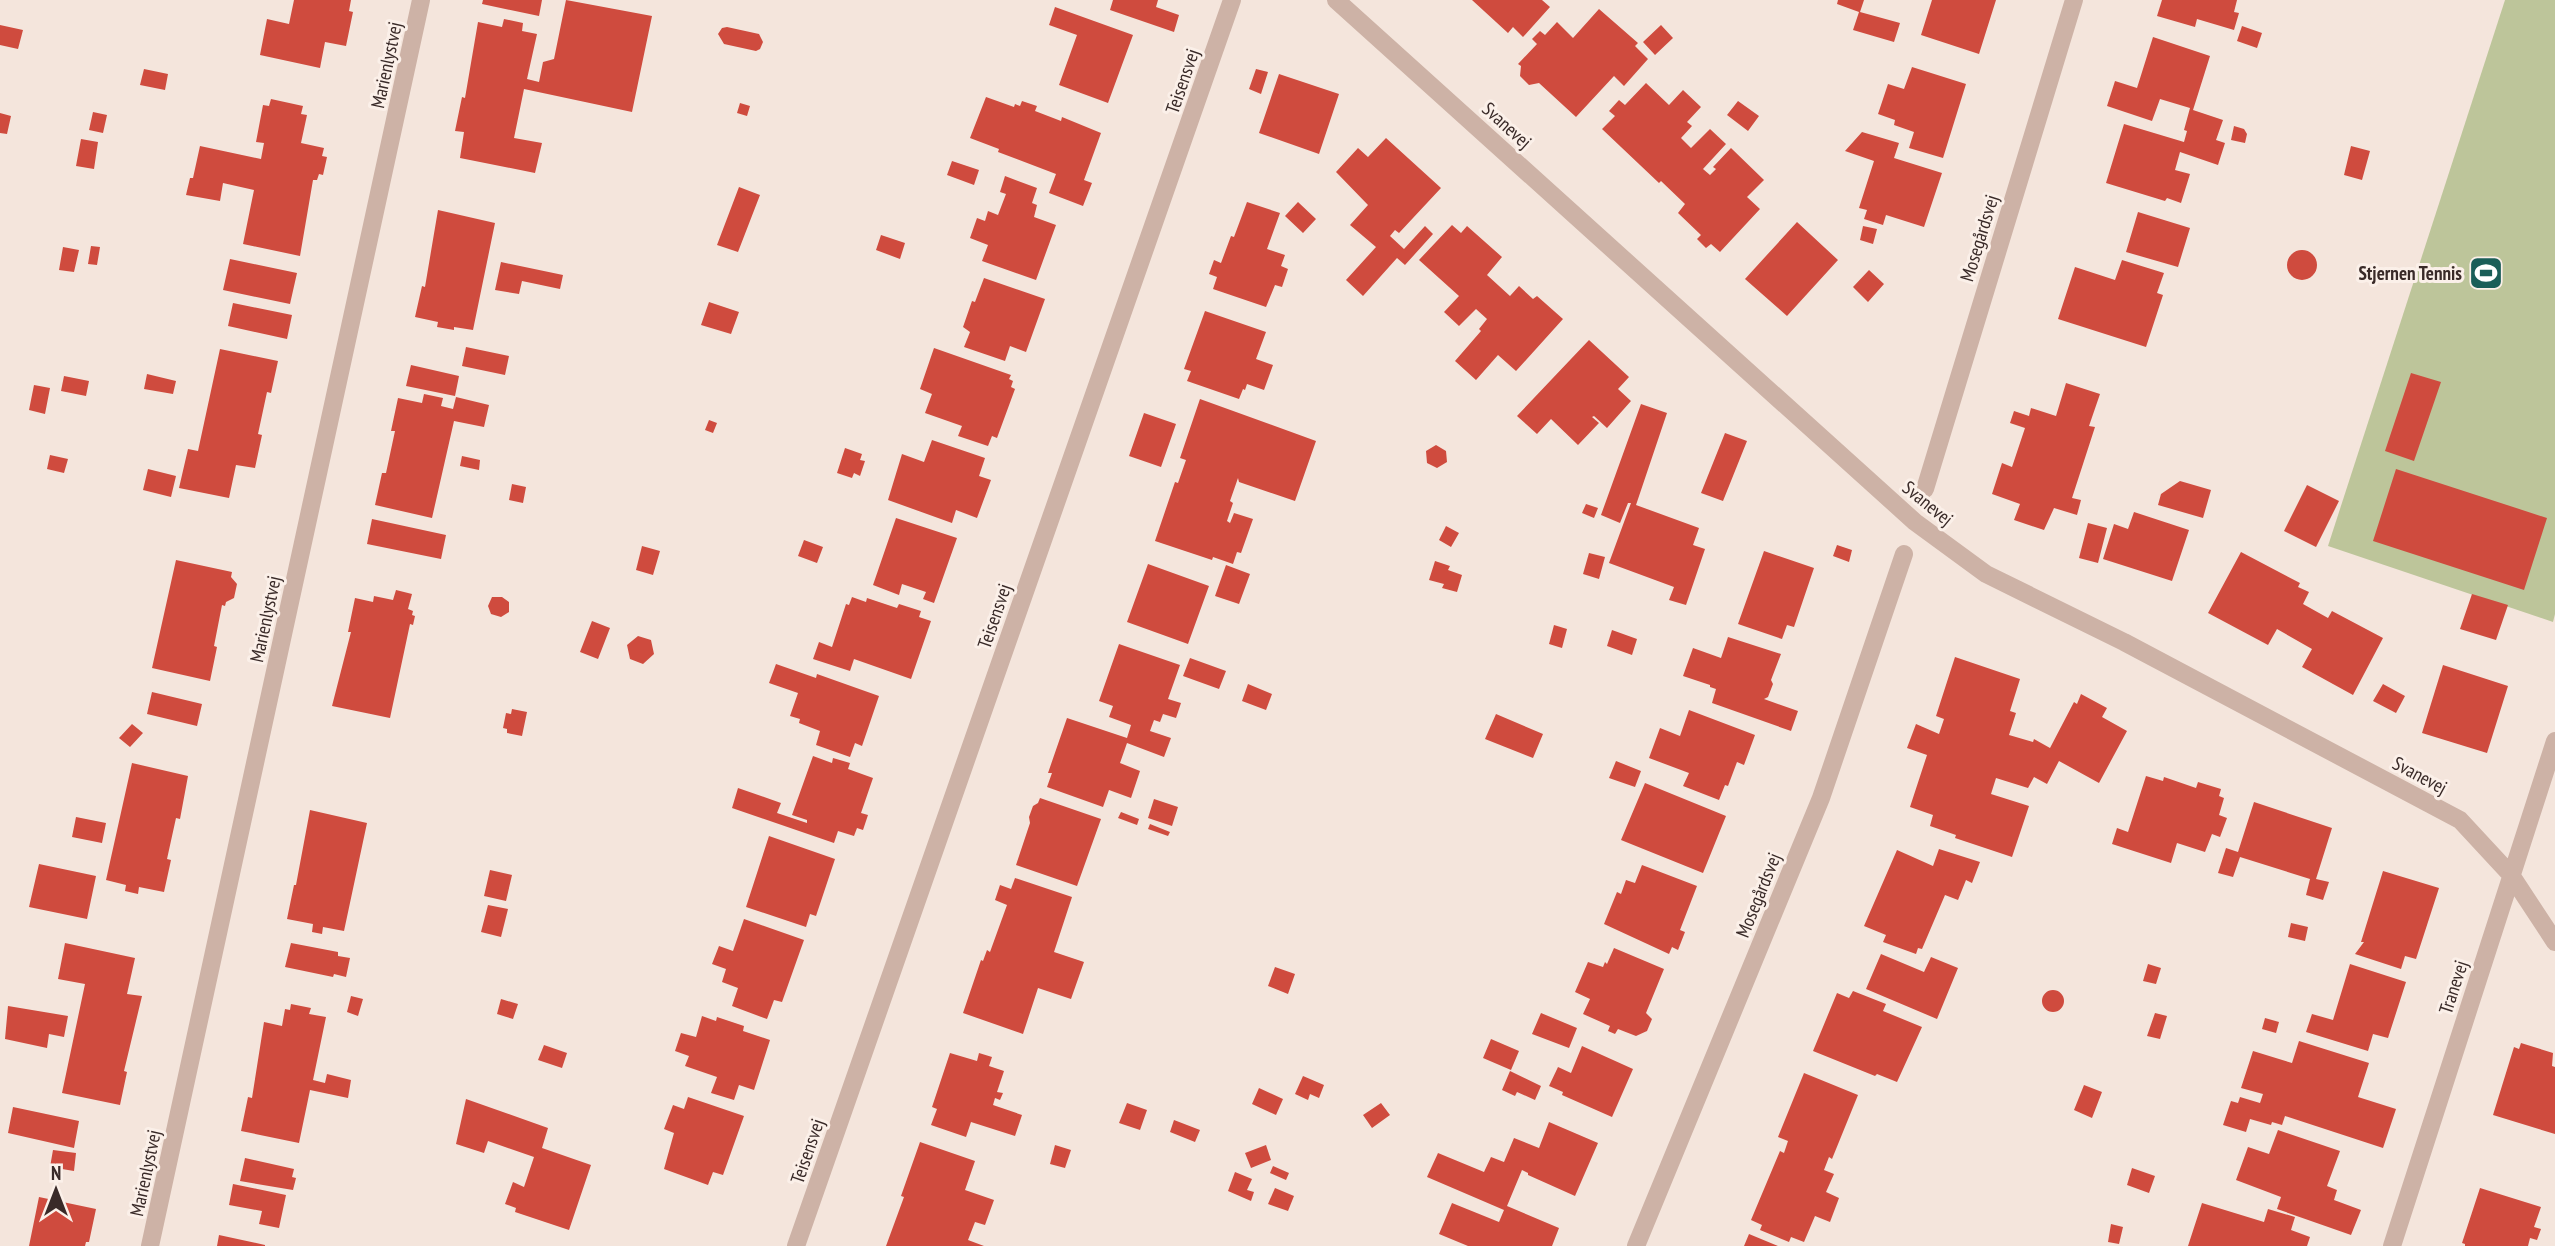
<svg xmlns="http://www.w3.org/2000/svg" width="2555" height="1246" font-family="'PT Sans Narrow',sans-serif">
<rect width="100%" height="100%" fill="#f4e5dc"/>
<path fill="#bdc59a" d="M2505,0H2555V614L2553,622L2328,546Z"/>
<path fill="#cf4b3e" d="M294,0H351L349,11L353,12L346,46L325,42L320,68L260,55L267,19L289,24Z
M483,0H542L539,16L482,4Z
M566,0L652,16L632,112L524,89L514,138L542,143L535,173L460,158L464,132L455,131L462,97L465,98L478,22L502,27L504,19L523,23L522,31L537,34L527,79L539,82L543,62L554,59Z
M1113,0H1158L1156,7L1179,15L1174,32L1110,10Z
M1472,0H1542L1550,7L1523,37L1513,27L1508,33Z
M1838,0H1864L1860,12L1900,23L1894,42L1853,30L1859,12L1837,4Z
M1932,0H1996L1979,54L1921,35Z
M2162,0H2237L2234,12L2239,13L2234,30L2197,19L2195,27L2157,16Z
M1055,7L1133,35L1108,103L1059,85L1077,35L1049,25Z
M1599,9L1638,43L1635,46L1648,59L1624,86L1614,76L1576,117L1539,83L1529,85L1520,76L1521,66L1518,64L1537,44L1532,39L1540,31L1545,35L1557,22L1573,38Z
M0,25L23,30L18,49L0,45Z
M1661,25L1673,38L1655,55L1643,42Z
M2242,26L2262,33L2257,48L2237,41Z
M727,27L759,34L763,42L760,49L756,51L724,44L718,34L722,28Z
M2153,37L2210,56L2193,110L2223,120L2216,140L2225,143L2218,165L2180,152L2175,170L2190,174L2181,203L2167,198L2165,201L2106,183L2124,124L2184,142L2187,131L2184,130L2190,108L2160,99L2152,121L2107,106L2115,81L2137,88Z
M1912,67L1966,84L1943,158L1909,148L1914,132L1894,125L1895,120L1878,114L1888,84L1904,89Z
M144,69L168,74L165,90L140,85Z
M1256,69L1268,72L1261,94L1249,89Z
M1279,74L1339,94L1319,154L1259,133Z
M1646,83L1669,105L1683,90L1701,107L1687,122L1692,126L1681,138L1691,148L1710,129L1726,144L1703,169L1710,175L1716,169L1713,167L1731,148L1764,180L1747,197L1760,209L1720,252L1711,244L1706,248L1697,239L1701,235L1678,213L1685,204L1661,181L1659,183L1602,129L1615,116L1609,111L1619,100L1625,105Z
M986,97L1014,107L1015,104L1020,106L1022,101L1037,106L1035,111L1061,121L1062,117L1101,133L1084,180L1092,183L1083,206L1049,193L1056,174L998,152L999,149L970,138Z
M271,99L303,106L301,114L307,115L301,143L324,148L322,156L327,157L323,175L319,174L317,180H313L300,256L243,244L254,190L223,183L220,201L186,195L190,178H193L200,146L261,159L264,143L256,142L263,105L269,106Z
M1738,101L1759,116L1748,131L1727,115Z
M740,103L750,106L747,116L737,113Z
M93,112L107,115L103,133L89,130Z
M0,113L11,116L7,134L0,133Z
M2234,126L2244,129L2247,134L2245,143L2231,140Z
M1862,132L1899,143L1894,158L1942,173L1924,227L1886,215L1883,225L1864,219L1867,210L1859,208L1874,161L1845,151Z
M1386,138L1441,188L1399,233L1395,230L1390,236L1404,249L1425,226L1433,234L1405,265L1397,258L1363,296L1346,280L1376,247L1350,225L1368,205L1336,172L1358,148L1368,157Z
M81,139L98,142L94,169L76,166Z
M2351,146L2370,151L2362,180L2344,175Z
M952,161L979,170L974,185L947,175Z
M1005,176L1037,188L1032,203L1037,205L1034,217L1056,225L1036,280L982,261L988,245L970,238L977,218L985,221L988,211L998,215L1006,194L1000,192Z
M739,187L760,195L738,252L717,245Z
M1247,202L1280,213L1267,249L1285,255L1281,266L1288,269L1282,287L1275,285L1266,307L1213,289L1217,277L1209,274L1214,260L1221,263L1231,236L1234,237Z
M1298,202L1316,219L1303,233L1285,216Z
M438,210L495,223L473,330L454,327V330L437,327L438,322L415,317L422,286L425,287Z
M2138,212L2190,228L2178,267L2126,252Z
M1797,222L1838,260L1787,316L1745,279Z
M1452,225L1461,233L1467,226L1502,257L1487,275L1510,296L1519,286L1533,299L1537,296L1563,319L1516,371L1498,355L1476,380L1455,361L1481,331L1479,329L1487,319L1476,309L1459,326L1444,312L1459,296L1419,260Z
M1863,226L1877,229L1873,244L1860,240Z
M881,235L905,243L900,259L876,250Z
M91,246L100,247L97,265L88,264Z
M63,247L79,250L74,272L59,270Z
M2287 265a15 15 0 1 1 30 0a15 15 0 1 1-30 0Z
M230,259L297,273L290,304L223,290Z
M2122,260L2164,273L2157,293L2163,295L2146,347L2058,319L2075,267L2115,280Z
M501,262L563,275L560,289L522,281L519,294L495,290Z
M1869,270L1884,284L1868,302L1853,287Z
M984,278L1045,299L1026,352L1010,346L1005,361L964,347L970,332L963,327L972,301L975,302Z
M709,302L739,312L731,334L701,325Z
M233,303L292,315L287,339L228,326Z
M1205,311L1266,332L1256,359L1273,365L1264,390L1247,384L1245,390L1243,389L1239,399L1187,381L1191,371L1184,369Z
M1589,340L1629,377L1618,389L1631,401L1607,428L1594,416L1592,417L1599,423L1578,445L1551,419L1537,434L1517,416Z
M466,347L509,356L505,375L462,366Z
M934,348L1011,375L1009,379L1013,381L1011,387L1015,389L997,438L992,436L988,446L958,436L962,426L925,413L932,394L920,389Z
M220,349L278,361L271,393L267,392L258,434L262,435L255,468L236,465L229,498L179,488L188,449L198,451Z
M411,365L459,376L455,396L406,386Z
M2411,373L2441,382L2414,461L2385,451Z
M147,374L176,381L173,394L144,389Z
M64,376L89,381L86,396L61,391Z
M2066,383L2100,394L2089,426L2095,427L2072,498L2081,500L2077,515L2054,508L2044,530L2014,520L2020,504L1992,494L2002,463L2012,467L2025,428L2010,423L2014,411L2029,416L2031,408L2056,416Z
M34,385L50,388L45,414L29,410Z
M424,394L443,398L441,406L453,409L456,397L489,405L484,427L454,421L432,518L375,505L382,473H386L395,431H391L398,398L422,403Z
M1200,399L1316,441L1295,501L1239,482L1238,478L1230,501L1233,503L1227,521L1230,523L1234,513L1253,519L1241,553L1237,552L1233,564L1213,557L1212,560L1155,541L1175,482L1178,483L1186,460L1180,458Z
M1641,404L1667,413L1636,505L1699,528L1693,545L1705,549L1686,605L1669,600L1674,587L1609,563L1631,503H1628L1620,523L1601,515Z
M1144,413L1176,424L1161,467L1129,456Z
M709,420L717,423L713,433L705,430Z
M1725,433L1747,441L1723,501L1701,493Z
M932,440L985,458L979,476L991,480L977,518L956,510L952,523L888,500L902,454L924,462Z
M1436,445L1446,451L1447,462L1437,468L1427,463L1426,451Z
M845,448L862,454L860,460L865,461L860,476L854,473L852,478L837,473Z
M50,455L68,459L64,473L47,469Z
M462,456L480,460L479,470L460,466Z
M148,469L176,476L171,497L143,490Z
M2396,469L2547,518L2524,590L2373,541Z
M2180,481L2211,490L2203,518L2158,505L2161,494Z
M512,484L526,487L523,503L509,500Z
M2307,485L2339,501L2316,547L2284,531Z
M1586,504L1598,508L1594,518L1582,513Z
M2134,512L2189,530L2172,581L2103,559L2114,524L2128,529Z
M896,518L957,538L934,603L923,599L926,592L902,584L899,595L873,585Z
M372,519L446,535L441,559L367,544Z
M2088,523L2107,528L2098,563L2079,558Z
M1446,526L1459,533L1451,547L1439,540Z
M804,540L823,547L817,563L798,556Z
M1837,545L1852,550L1849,562L1833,556Z
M642,546L660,551L653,575L636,570Z
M1764,551L1814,568L1794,627L1787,625L1782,639L1738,624Z
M2241,552L2300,583L2298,587L2309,592L2303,604L2328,618L2332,611L2383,638L2353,695L2302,667L2312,649L2277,629L2268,645L2208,613Z
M1589,553L1605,557L1599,579L1583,574Z
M176,560L232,572L231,577L237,584L234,598L226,602L225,606L222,605L214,646L217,647L210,681L152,668Z
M1435,561L1450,566L1448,570L1462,575L1457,592L1442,588L1444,584L1429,580Z
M1148,564L1209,586L1188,644L1127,622Z
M1226,565L1250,574L1239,604L1215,596Z
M396,590L412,594L408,609L413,611L412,615L415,616L413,625L410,624L390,718L332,706L351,632H348L355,598L373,602L374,596L393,600Z
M2472,594L2508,605L2496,640L2460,629Z
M492,597H502L509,602V612L501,617L491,614L488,606Z
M852,597L866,602L867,598L897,608L899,604L921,611L919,617L931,621L911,679L854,659L850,671L813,659L819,642L832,647L846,604L849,605Z
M592,621L610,628L598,659L580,652Z
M1554,625L1567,629L1562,648L1549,644Z
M1612,630L1637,639L1632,655L1607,646Z
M638,636L651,640L654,654L643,664L630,659L627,645Z
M1728,637L1781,654L1771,680L1773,684L1768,697L1764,699L1798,711L1791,731L1712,703L1716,689L1710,687V685L1683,676L1693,648L1721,658Z
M1119,644L1180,665L1168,699L1181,703L1176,718L1163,714L1160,722L1154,720L1150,731L1171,738L1164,757L1127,743L1120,763L1140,771L1131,798L1109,790L1103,807L1047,787L1052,773H1048L1067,718L1127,738L1131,725L1109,717L1113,706L1099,701Z
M1955,657L2020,679L2010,711L2016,713L2009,735L2033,742L2034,739L2050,748L2074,702L2077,704L2081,694L2107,708L2102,717L2127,731L2099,783L2059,761L2047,784L2034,777L2028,788L1996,778L1991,794L2029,806L2012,857L1955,838L1956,835L1930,826L1933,815L1910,807L1927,755L1907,748L1916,724L1939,734L1944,719L1936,716Z
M1190,658L1226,671L1219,689L1183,676Z
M776,664L816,678L817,674L879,696L862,746L855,743L850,757L816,745L820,731L799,723L800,719L790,716L798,693L769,683Z
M2443,665L2508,686L2487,753L2422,733Z
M1248,684L1272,694L1266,710L1242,701Z
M2383,684L2405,696L2396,713L2373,701Z
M152,692L202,704L197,726L147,714Z
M512,709L527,712L522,736L507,733V729L503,728L506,713L511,714Z
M1689,710L1755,735L1744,765L1737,762L1728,786L1725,785L1719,800L1683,786L1689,773L1649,758L1660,728L1680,736Z
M1496,714L1543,734L1533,758L1485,739Z
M132,724L143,733L130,747L119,738Z
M813,756L832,763L833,758L850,763L848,769L873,778L861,813L868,815L863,830L857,828L854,836L838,831L834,843L732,808L738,788L781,803L777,813L807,823V820L792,815Z
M1616,761L1641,771L1635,787L1609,778Z
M132,763L188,776L180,819L176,818L167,859L171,860L164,892L139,887L138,894L125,891L126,885L106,880Z
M2146,776L2163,781L2164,777L2196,788L2198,782L2221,789L2219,796L2224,798L2219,815L2227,818L2220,837L2212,834L2205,852L2177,843L2171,863L2112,844L2117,828L2128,832Z
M1645,783L1726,816L1703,873L1621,840Z
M1040,798L1101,819L1077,886L1016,865L1030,823L1029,817L1033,806L1038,803Z
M1154,799L1178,807L1172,826L1148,818Z
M2254,802L2332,828L2316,879L2329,882L2323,900L2306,895L2310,879L2240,857L2233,877L2218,873L2226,848L2238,852Z
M310,810L367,823L344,931L323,927L322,934L312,932L313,924L287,919L294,885H296Z
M1121,812L1139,819L1137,825L1118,818Z
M76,817L106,823L102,843L72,837Z
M1150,824L1170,832L1168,836L1148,829Z
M769,836L835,859L816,916L810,914L806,927L746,907Z
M1939,849L1980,862L1972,883L1966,880L1958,900L1945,895L1922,949L1918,948L1916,954L1883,942L1886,935L1864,926L1897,850L1933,866Z
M39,864L96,876L87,919L29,907Z
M1642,865L1697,886L1680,930L1685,932L1678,950L1672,947L1669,954L1604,924L1617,892L1621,894L1626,880L1635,883Z
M490,870L512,875L506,901L484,896Z
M2383,871L2439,888L2416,959L2405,956L2401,969L2355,954L2364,942H2361Z
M1015,878L1072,897L1054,952L1084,962L1071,999L1038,988L1023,1034L963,1013L981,960L983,961L987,950L990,952L1007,905L995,900L1000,885L1011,889Z
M488,905L508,909L501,937L481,932Z
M744,919L804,940L782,1002L774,1000L767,1019L732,1006L738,988L722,982L726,969L712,964L719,946L733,951Z
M2291,923L2308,927L2305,941L2288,937Z
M65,943L135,958L127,994L142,996L124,1071L127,1072L120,1105L62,1093L85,984L58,979Z
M291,943L338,952V956L350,958L346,977L334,974L333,977L285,967Z
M1614,948L1664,969L1646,1013L1652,1019L1647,1031L1636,1036L1618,1029L1615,1034L1608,1031L1610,1026L1583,1014L1590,999L1575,992L1588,962L1603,967L1605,962L1607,964Z
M1881,954L1924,972L1931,957L1958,968L1937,1019L1866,989Z
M2148,964L2161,968L2156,984L2143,981Z
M2350,964L2406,982L2388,1038L2373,1034L2368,1051L2306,1032L2312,1014L2333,1020Z
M1275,967L1295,974L1288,994L1268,986Z
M2042 1001a11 11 0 1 1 22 0a11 11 0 1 1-22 0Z
M1853,991L1886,1004L1883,1011L1922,1027L1897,1082L1877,1074L1875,1076L1813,1051L1837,993L1849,998Z
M351,996L363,999L358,1016L347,1012Z
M501,999L518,1004L513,1019L497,1014Z
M291,1004L311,1008L309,1014L326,1017L313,1080L325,1083L327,1074L351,1080L348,1098L310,1090L299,1143L241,1131L248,1097L252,1098L264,1022L282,1026L285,1009L290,1010Z
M8,1006L68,1016L64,1037L49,1034L47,1048L5,1039Z
M1541,1013L1577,1028L1569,1048L1532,1034Z
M2155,1013L2167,1016L2160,1039L2147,1036Z
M702,1016L716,1021L717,1017L744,1026L743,1031L770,1040L754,1090L739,1085L734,1100L711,1093L717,1077L685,1066L689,1056L675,1051L681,1033L696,1037Z
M2265,1018L2279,1022L2276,1033L2262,1029Z
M1491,1039L1519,1051L1511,1070L1483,1058Z
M2299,1041L2369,1063L2358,1097L2396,1109L2383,1148L2285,1116L2282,1125L2272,1122L2271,1125L2250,1119L2246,1132L2223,1125L2231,1101L2238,1103L2240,1097L2260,1103L2263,1094L2241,1088L2253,1051L2292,1063Z
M2521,1043L2553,1053L2552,1066L2555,1067V1134L2493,1115L2514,1047L2519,1049Z
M544,1045L567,1053L562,1068L538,1060Z
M1582,1046L1633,1069L1612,1117L1562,1095L1563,1092L1549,1086L1558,1067L1571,1073Z
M950,1053L977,1061L979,1053L992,1057L989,1066L1004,1071L997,1092L1003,1093L1000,1100L995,1098L993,1105L1022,1115L1015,1136L971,1122L966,1137L931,1125L937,1109L932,1107Z
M1510,1071L1541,1086L1535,1100L1517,1092L1515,1096L1502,1090Z
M1804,1073L1858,1095L1832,1159L1829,1157L1824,1170L1834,1174L1826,1192L1839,1198L1830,1222L1815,1216L1804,1242L1791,1237L1789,1242L1760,1230L1762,1225L1751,1220L1780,1151L1784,1153L1788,1141L1778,1137Z
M1303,1076L1324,1085L1319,1098L1310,1094L1308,1100L1295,1094Z
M2084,1085L2102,1092L2092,1118L2074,1110Z
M1259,1088L1283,1099L1276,1115L1252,1104Z
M688,1097L744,1116L723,1175L713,1172L708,1185L664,1169L674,1133L664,1129L673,1105L684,1109Z
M466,1099L548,1128L542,1148L591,1165L569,1230L515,1212L516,1208L505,1204L513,1182L524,1187L534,1157L488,1141L484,1153L456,1144Z
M1127,1103L1147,1110L1140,1130L1119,1123Z
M1381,1103L1390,1115L1372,1128L1363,1115Z
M13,1107L79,1121L74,1148L8,1133Z
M1174,1120L1200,1130L1195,1142L1170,1132Z
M1549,1122L1598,1143L1575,1196L1528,1175V1173L1522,1170L1507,1206L1559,1228L1552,1246H1468L1439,1234L1452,1203L1499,1222L1504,1210L1427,1177L1438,1153L1484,1172L1491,1157L1504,1162L1514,1138L1539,1148Z
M2278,1130L2340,1151L2327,1186L2337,1190L2334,1200L2361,1210L2351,1235L2277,1209L2281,1197L2236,1180L2248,1147L2269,1154Z
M920,1142L975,1161L965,1190L994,1200L985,1225L975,1222L968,1240L984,1246H886L904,1197L901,1196Z
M1055,1145L1071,1150L1065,1168L1050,1164Z
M1266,1145L1271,1160L1251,1168L1245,1153Z
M53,1150L76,1153L74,1171L50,1167Z
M245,1158L294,1169L292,1177L296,1178L293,1190L240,1181Z
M1273,1166L1289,1173L1286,1180L1270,1173Z
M2132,1168L2155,1176L2149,1193L2127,1185Z
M1235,1172L1252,1179L1247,1190L1254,1192L1251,1201L1228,1191Z
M233,1184L286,1195L279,1228L259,1224L262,1211L229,1205Z
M1275,1188L1294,1196L1288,1211L1268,1204Z
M2480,1188L2541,1207L2534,1227L2541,1229L2537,1240L2530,1238L2528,1246H2465V1244L2462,1243Z
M39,1197L96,1209L89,1242H86L85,1246H29Z
M2202,1203L2264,1222L2268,1209L2295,1217L2291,1230L2310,1237L2307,1246H2188Z
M2111,1224L2123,1227L2119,1244L2108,1242Z
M1749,1234L1778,1246H1744Z
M219,1235L265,1245V1246H217Z"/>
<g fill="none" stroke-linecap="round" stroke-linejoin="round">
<path stroke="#cdb2a6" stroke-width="18" d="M1336,0L1915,522L1986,574L2124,642L2460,820L2511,875L2555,942
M1925,489L2074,0
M150,1246L421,0
M796,1246L1232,0
M1636,1246L1821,798L1904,554
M2392,1246L2555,741"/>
</g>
<defs>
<g id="stadium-square" transform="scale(1.75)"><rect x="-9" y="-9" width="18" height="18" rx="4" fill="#1a5e58" stroke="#fbf0e9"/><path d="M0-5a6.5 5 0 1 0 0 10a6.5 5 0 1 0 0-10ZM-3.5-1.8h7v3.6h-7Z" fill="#fff"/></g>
</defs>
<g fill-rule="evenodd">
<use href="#stadium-square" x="2486" y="273"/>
</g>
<g text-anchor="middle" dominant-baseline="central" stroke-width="6" stroke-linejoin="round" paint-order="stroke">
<g font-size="19" fill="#392a28" stroke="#fbf0e9">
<text transform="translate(386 65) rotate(-78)">Marienlystvej</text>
<text transform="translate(1182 81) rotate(-71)">Teisensvej</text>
<text transform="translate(1507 125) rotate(42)">Svanevej</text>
<text transform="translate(1979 238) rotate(-73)">Mosegårdsvej</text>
<text transform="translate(1928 503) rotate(39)">Svanevej</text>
<text transform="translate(994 616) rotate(-71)">Teisensvej</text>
<text transform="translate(265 619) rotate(-78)">Marienlystvej</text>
<text transform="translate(2420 775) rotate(28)">Svanevej</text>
<text transform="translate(1758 895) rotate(-68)">Mosegårdsvej</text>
<text transform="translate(2453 987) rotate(-72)">Tranevej</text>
<text transform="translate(807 1151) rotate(-71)">Teisensvej</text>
<text transform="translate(145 1173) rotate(-78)">Marienlystvej</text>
</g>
<g font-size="19" font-weight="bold" fill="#392a28" stroke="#fbf0e9" text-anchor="end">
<text x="2462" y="273">Stjernen Tennis</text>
</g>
</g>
<g transform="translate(56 1190)" stroke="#fbf0e9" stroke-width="5" paint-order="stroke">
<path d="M0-5L12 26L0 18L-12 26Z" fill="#392a28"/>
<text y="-10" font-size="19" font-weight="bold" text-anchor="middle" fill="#392a28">N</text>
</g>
</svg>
